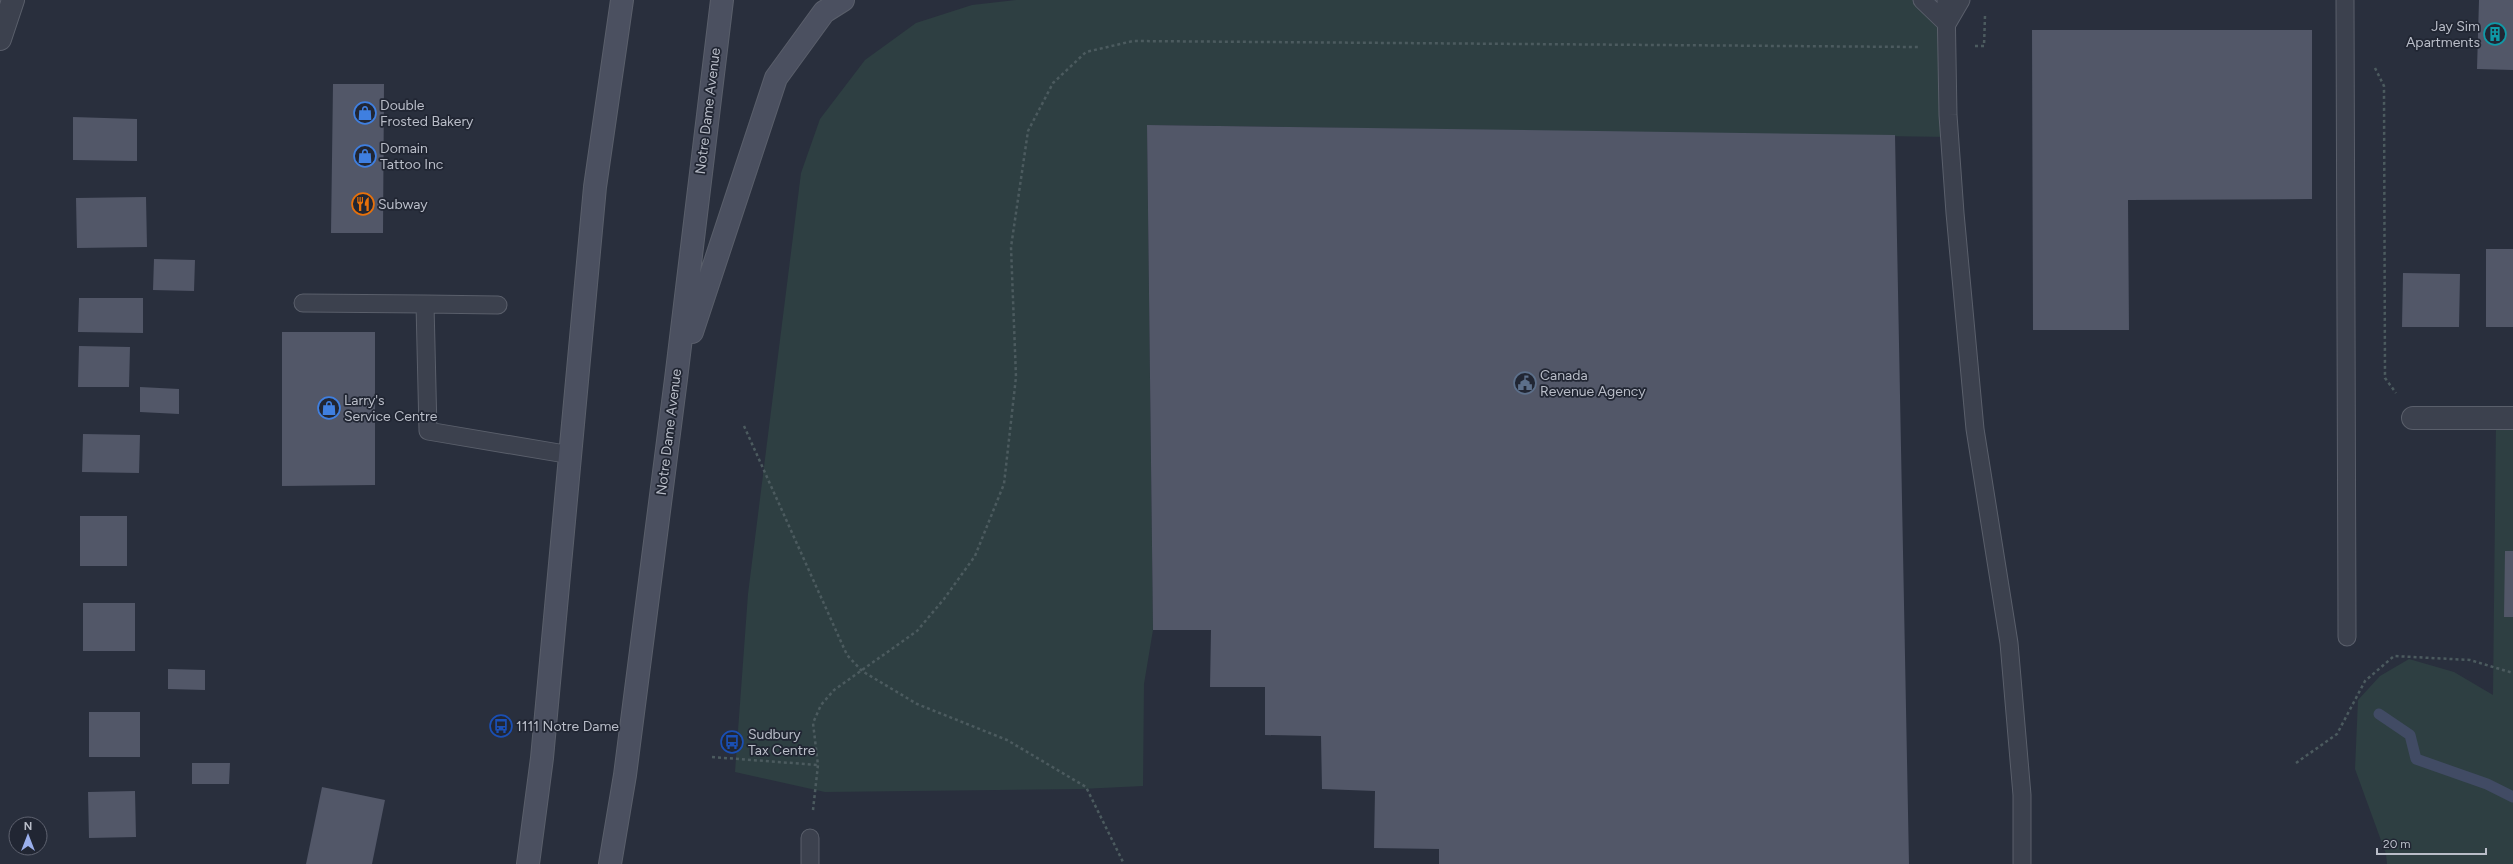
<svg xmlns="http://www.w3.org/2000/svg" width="2513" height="864" font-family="Figtree,sans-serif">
<rect width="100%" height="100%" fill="#292f3d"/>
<path fill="#2e3f42" d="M1016,0H1923L1947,24L1950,137L1147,125L1153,630L1144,684L1143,786L1081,789L825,792L735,772L748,594L801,173L820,119L865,60L916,23L972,5Z
M2496,422H2513V864H2387L2386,854L2355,769L2358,700L2380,676L2409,659L2454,672L2493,695Z"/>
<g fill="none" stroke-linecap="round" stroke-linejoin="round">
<path stroke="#414b64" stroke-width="11" d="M2379,714L2410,735L2416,759L2487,784L2513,797"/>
</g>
<path fill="#525768" d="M2479,0H2513V70L2477,69Z
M2032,30H2312V199L2128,200L2129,330H2033Z
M333,84H384L383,233H331Z
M73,117L137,119V161L73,160Z
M1147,125L1895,135L1909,864H1439V849L1374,848L1375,791L1322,789L1321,736L1265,735V687H1210L1211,630H1153Z
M146,197L147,247L77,248L76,198Z
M2486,249H2513V327H2486Z
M154,259L195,260L194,291L153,290Z
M2403,273L2460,274L2459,327H2402Z
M79,298H143V333L78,332Z
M282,332H375V485L282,486Z
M79,346L130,347L129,387H78Z
M140,387L179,389V414L140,412Z
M83,434L140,435L139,473L82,472Z
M80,516H127V566H80Z
M2505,551H2513V617H2504Z
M83,603H135V651H83Z
M168,669L205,670V690L168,689Z
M89,712H140V757H89Z
M192,763H230L229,784H192Z
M322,787L385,800L372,864H306Z
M135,791L136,837L89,838L88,792Z"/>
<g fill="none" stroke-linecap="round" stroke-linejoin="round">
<g stroke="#5a5f6b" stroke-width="19">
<path id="service" d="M1922,0L1947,24
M1946,0L1948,115L1955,213L1975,429L2009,643L2022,795V864
M2345,0L2347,637
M1947,24L1961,0
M303,303L425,304L428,431L571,455
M425,304L498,305
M810,864V838"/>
</g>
<g stroke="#5a5f6b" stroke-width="24">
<path id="minor" d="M0,39L13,0
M2413,418H2513"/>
</g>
<g stroke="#5a5f6b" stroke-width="24">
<path id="secondary" d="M692,332L776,78L824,12L843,0
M528,864L542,758L595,187L622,0
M610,864L625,775L676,379L722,0"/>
</g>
<path stroke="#4c5b5f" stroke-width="2.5" stroke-dasharray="3 3" stroke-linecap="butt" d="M1975,46H1984L1985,16
M2375,68L2384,86L2385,378L2396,393
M744,426L847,655L862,671L917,704L1007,740L1086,787L1124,864
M712,757L818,765
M2296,763L2337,734L2365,681L2394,656L2470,660L2513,673
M813,810L818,765L813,723L821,705L834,690L917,631L944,599L975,556L1004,484L1016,377L1011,247L1028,131L1053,83L1086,52L1133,41L1918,47"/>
<use href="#service" stroke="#3c414e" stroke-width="17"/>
<use href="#minor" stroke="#3c414e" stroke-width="22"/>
<use href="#secondary" stroke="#4b5060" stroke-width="22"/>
</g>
<defs>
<g id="building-ring" transform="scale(1.15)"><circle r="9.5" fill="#212633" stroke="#0f9aa8" stroke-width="1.5"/><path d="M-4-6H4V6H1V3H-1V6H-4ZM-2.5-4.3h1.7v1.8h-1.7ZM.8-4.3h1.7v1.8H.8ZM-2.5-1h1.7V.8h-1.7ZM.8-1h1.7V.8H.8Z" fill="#0f9aa8"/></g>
<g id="shop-ring" transform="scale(1.15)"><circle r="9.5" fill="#212633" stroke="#3f7fe0" stroke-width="1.5"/><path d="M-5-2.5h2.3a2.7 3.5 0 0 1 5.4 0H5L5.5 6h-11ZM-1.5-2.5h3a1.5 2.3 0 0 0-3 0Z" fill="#3f7fe0"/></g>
<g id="restaurant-ring" transform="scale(1.15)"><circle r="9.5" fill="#212633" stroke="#e8710a" stroke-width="1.5"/><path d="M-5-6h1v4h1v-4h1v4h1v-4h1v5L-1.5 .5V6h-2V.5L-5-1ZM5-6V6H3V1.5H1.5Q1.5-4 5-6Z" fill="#e8710a"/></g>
<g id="civic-ring" transform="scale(1.15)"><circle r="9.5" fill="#212633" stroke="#5c6f8a" stroke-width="1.5"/><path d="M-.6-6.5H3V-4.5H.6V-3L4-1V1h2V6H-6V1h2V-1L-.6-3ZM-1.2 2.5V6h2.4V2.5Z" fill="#5c6f8a"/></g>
<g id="bus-ring" transform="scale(1.15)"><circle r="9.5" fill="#212633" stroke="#1a4fb4" stroke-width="1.5"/><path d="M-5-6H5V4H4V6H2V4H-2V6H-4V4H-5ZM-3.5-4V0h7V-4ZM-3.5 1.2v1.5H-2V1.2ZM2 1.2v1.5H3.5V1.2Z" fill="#1a4fb4"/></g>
</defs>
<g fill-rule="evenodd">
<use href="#building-ring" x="2495" y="34"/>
<use href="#shop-ring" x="365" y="113"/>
<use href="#shop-ring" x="365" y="156"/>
<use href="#restaurant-ring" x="363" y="204"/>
<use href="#civic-ring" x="1525" y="383"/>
<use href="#shop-ring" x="329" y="408"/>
<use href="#bus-ring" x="501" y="726"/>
<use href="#bus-ring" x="732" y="742"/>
</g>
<g text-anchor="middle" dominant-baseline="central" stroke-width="3.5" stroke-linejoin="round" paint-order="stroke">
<g font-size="14" fill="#b9bdc8" stroke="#212633" text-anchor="start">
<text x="2480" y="26" text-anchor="end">Jay Sim<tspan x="2480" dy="16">Apartments</tspan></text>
<text x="380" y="105">Double<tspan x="380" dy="16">Frosted Bakery</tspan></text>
<text x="380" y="148">Domain<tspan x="380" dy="16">Tattoo Inc</tspan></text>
<text x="378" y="204">Subway</text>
<text x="1540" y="375">Canada<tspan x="1540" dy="16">Revenue Agency</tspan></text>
<text x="344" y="400">Larry's<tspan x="344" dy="16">Service Centre</tspan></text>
<text x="516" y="726">1111 Notre Dame</text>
<text x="748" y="734">Sudbury<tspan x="748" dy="16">Tax Centre</tspan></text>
</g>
<g font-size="14" fill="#b9bdc8" stroke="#212633">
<text transform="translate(708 111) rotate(-83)">Notre Dame Avenue</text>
<text transform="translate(669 432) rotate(-83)">Notre Dame Avenue</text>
</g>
</g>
<g transform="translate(28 836)"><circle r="19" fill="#212633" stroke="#5e626f"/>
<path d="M0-3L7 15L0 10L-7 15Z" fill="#9aafec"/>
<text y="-6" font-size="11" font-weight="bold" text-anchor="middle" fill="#b9bdc8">N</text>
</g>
<path d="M2377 848v6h109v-6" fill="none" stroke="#b9bdc8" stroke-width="2"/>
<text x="2383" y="848" font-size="12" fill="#b9bdc8" stroke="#212633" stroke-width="3" paint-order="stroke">20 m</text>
</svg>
